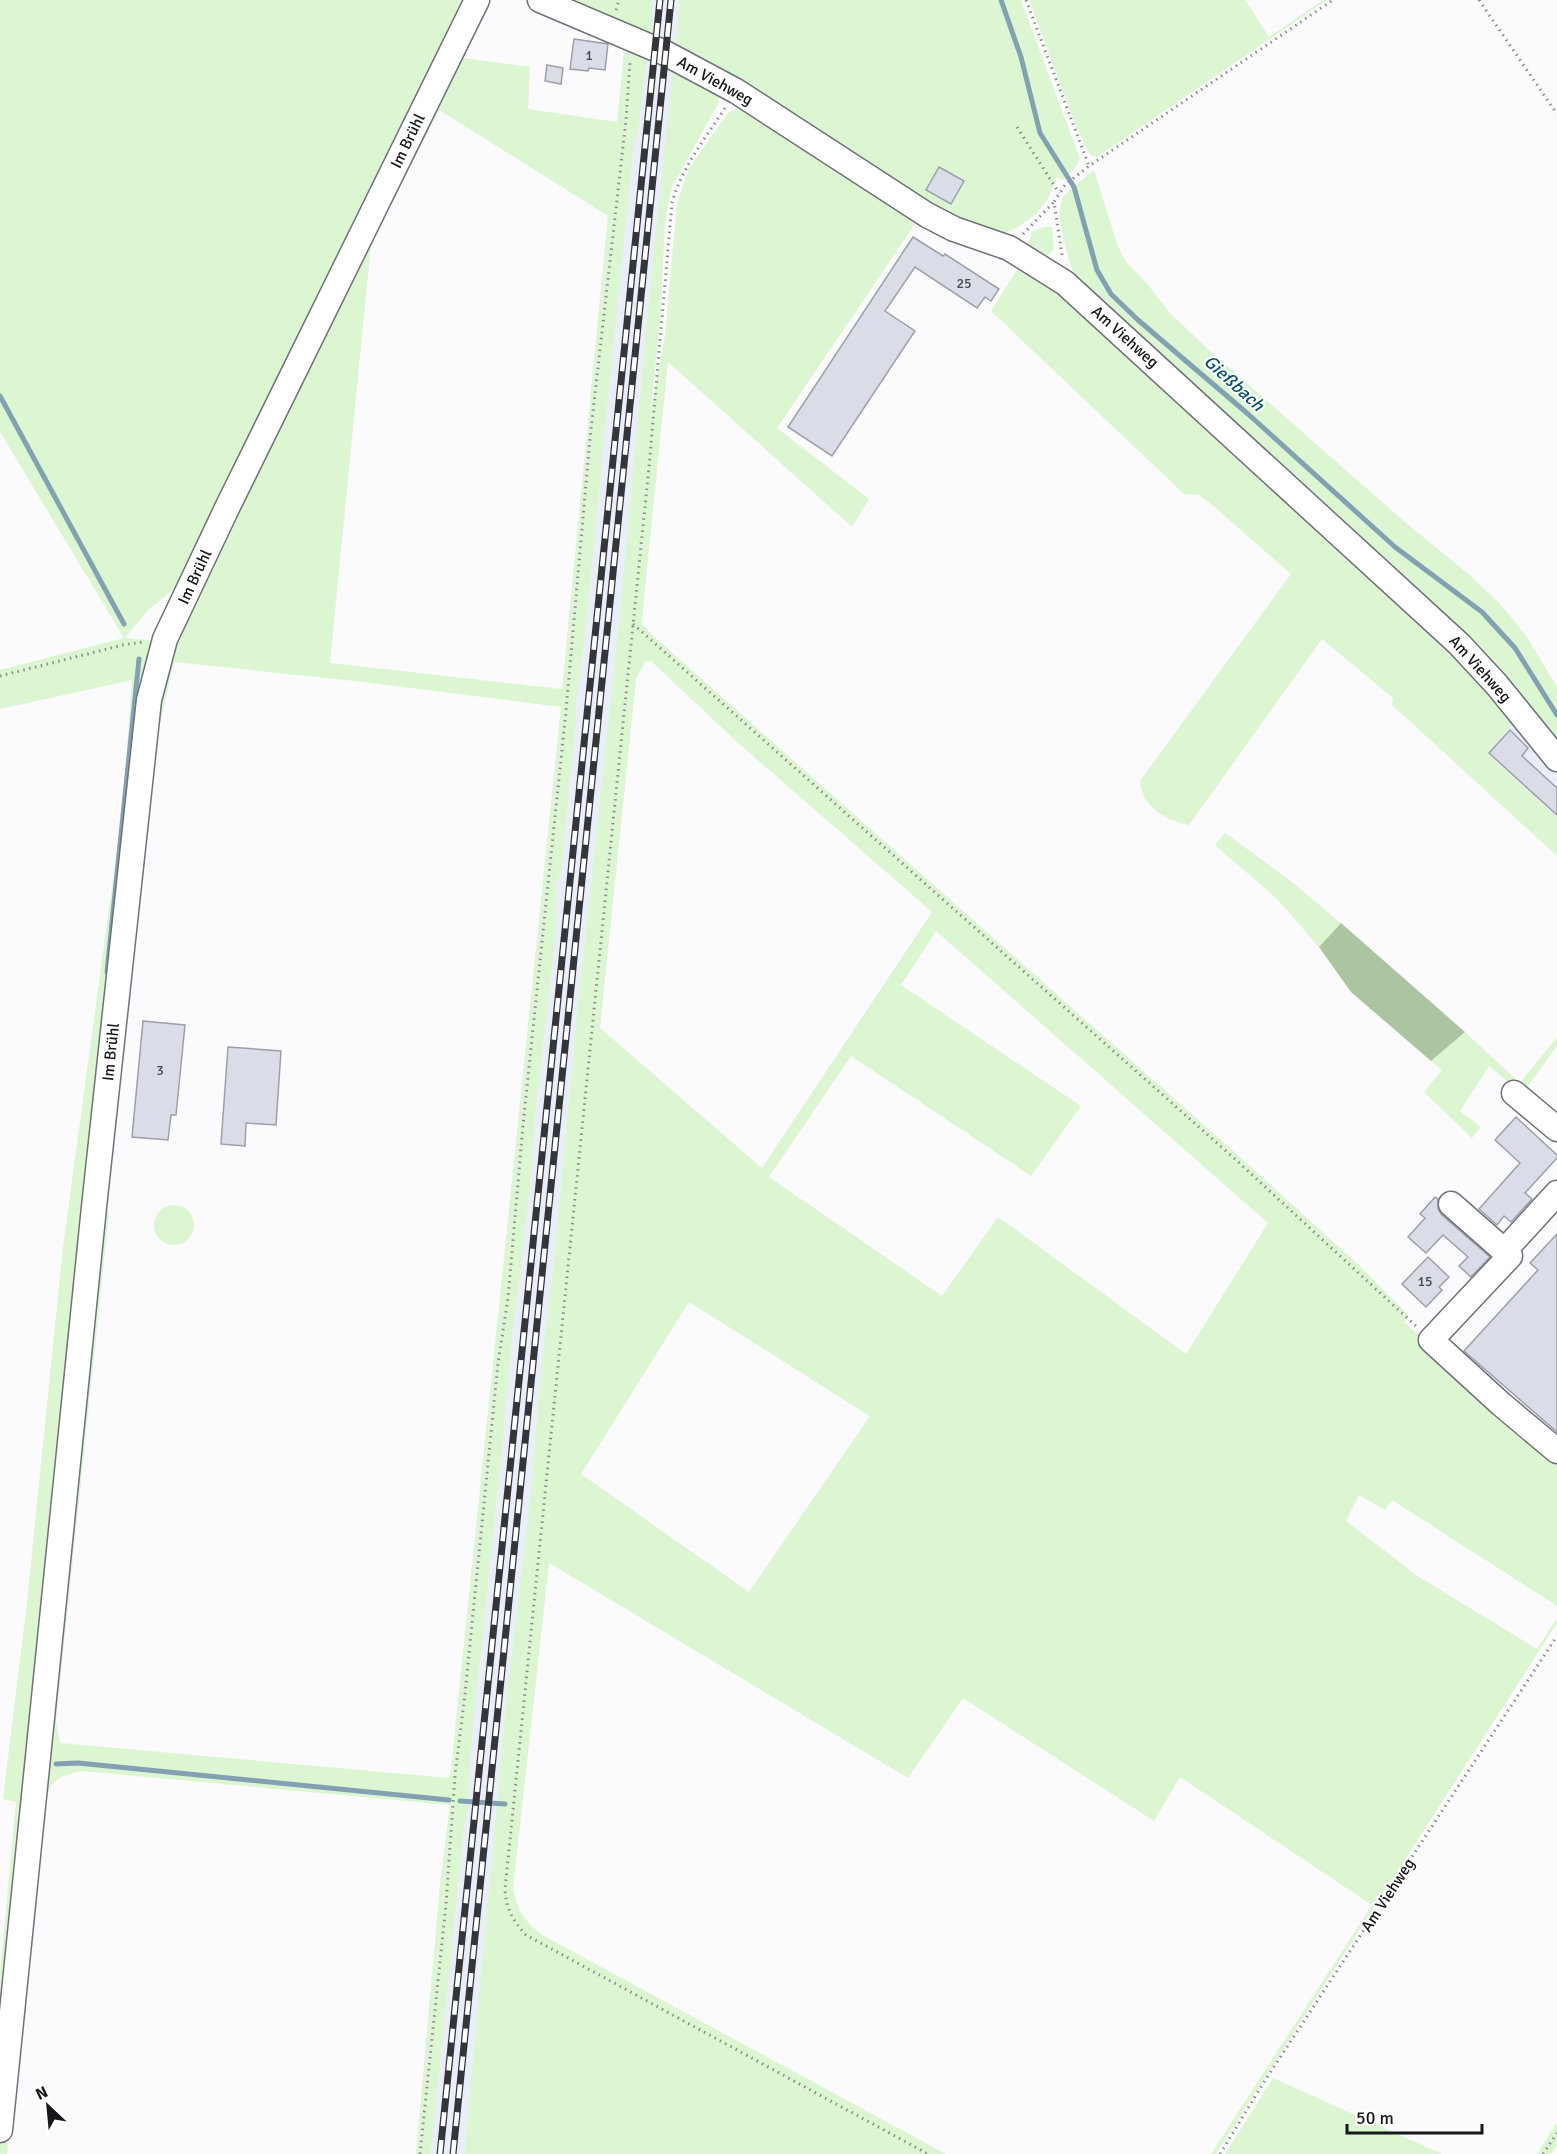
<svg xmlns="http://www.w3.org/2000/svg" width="1557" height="2154" font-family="Signika,sans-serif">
<rect width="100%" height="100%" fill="#fbfbfd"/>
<path fill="#eaeefc" d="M652,0H679L677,33L672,46L652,38Z
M647,55L674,66L646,327L619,619L576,1020L554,1257L541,1367L529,1507L507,1691L464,2154H431L461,1859L465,1821L469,1807L470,1759L503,1444L514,1318L516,1312L531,1177L536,1110L556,934L557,882L562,870L571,778L576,704L585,638L602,467L601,461L603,451L634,143L638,134Z
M1516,721L1557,770V817L1487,753Z"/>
<path fill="#dbf6d1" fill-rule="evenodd" d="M0,0H469L178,586L149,609L125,638L170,642L456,57L530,67L528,109L617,122L624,52L634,54L637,52L647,55L638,134L634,143L603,451L601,461L602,467L585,638L576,704V722L562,870L557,882L556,934L536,1110L531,1177L516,1312L514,1318L503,1444L470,1759L469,1807L465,1821L461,1859L431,2154H416L440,1885L450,1805L82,1771C55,1777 51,1781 41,1807L12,2085L7,2154H0V1972L16,1802L3,1799L27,1602L63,1247L123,806L132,680L0,709V670L124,638L0,432ZM439,110L608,216L562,689L330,663L371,244ZM174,662L355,681L561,707L450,1778L60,1743L56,1721L109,1213L91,1205L116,957L133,960L152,760Z
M572,0H652V38L632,30L624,22Z
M679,0H1021L1080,159L1074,170L1062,180L1057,177L1048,199L1036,214L1015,229L1005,233L993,234L931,208L672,46L677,33Z
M1029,0H1245L1269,37L1323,0H1327L1097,157L1090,155L1077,129Z
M673,67L719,90V102L672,187L665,222L661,312L651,412L665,335L677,203L688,170L711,137L729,112L746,106L919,218L777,428L869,499L852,527L668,362L642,618L643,625L651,634L1239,1156L1362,1268L1409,1316L1404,1322L1557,1458V1606L1392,1500L1385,1510L1359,1495L1346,1521L1419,1577L1537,1649L1557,1618V1623L1216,2154H1211L1372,1905L1180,1777L1154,1821L963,1698L908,1778L549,1563L513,1889C519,1913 524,1921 544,1936L946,2154H464L507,1691L529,1507L541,1367L554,1257L576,1020L619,619L646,327ZM651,661L737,742L932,912L762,1168L600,1028L636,679L645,662ZM936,931L1268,1223L1186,1354L998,1217L942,1296L769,1177L851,1056L1031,1176L1081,1106L901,985ZM689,1302L870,1416L749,1592L581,1474Z
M1094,170L1117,244L1126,262L1145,281L1169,312L1209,350L1406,523L1471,576L1502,606L1527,637L1557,687V747L1077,282C1070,263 1051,212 1065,195C1073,186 1085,178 1094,170Z
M1043,227H1052L1054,249L1047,256C1039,256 1032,252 1028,245L1032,232Z
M1020,265L1049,280L1459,657L1516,721L1487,753L1557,817V856L1392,705L1393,698L1322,639L1189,825C1165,820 1142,807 1140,781L1291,574L1211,504L1199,495L1184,494L991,311Z
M1225,833L1287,878L1341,923L1319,947L1276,898L1215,845Z
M1465,1032L1520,1083L1557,1037V1046L1522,1094L1489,1066L1460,1111L1481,1127L1472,1138L1424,1092L1442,1070L1431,1061Z
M154 1225a20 20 0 1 1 40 0a20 20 0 1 1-40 0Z
M1273,2078L1442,2154H1225Z
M1557,2122V2145L1551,2154H1537Z"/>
<path fill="#abc5a1" d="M1341,923L1465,1032L1431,1061L1351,992L1319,947Z"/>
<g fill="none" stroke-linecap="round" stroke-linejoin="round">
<path stroke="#82a2b4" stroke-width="5" d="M1001,0L1021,57L1040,133L1074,187L1097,270L1111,294L1138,320L1248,414L1395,547L1482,612L1515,648L1557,715
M0,396L124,624
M107,972L139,659
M56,1764L78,1763L449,1800
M460,1801L505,1804"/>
</g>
<path fill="#dadde7" stroke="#9d9fa9" stroke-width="1.5" d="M574,39L608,44L605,70L589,68L588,71L570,69Z
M547,65L563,68L561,84L545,81Z
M939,167L964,181L951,204L926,190Z
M913,237L943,256L945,254L999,289L991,301L985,297L977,308L915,267L885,311L915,331L832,456L788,427Z
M1510,730L1528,748L1522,756L1557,788V815L1489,753Z
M143,1021L185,1025L176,1115H171L168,1140L132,1137Z
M228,1047L281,1051L276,1125L246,1123L245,1146L221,1144Z
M1516,1117L1557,1155V1158L1525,1193L1532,1199L1511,1222L1504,1216L1497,1225L1479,1209L1520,1163L1495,1140Z
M1435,1197L1438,1199V1209L1442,1215L1490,1257L1471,1277L1459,1266L1468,1257L1443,1235L1426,1253L1408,1237L1425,1218L1420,1214Z
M1557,1234V1432L1464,1351L1538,1270L1530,1263Z
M1428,1257L1449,1277L1439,1287L1442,1290L1426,1307L1402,1284Z"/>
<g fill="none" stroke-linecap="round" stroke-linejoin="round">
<g stroke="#6f717b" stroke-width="27">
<path id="minor" d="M540,0L665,53L736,91L927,215L954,229L1009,248L1065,283L1459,644L1497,685L1557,759
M1514,1093L1557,1129
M1451,1204L1510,1256L1431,1340L1501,1404L1557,1451
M1504,1251L1557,1193
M0,2130L94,1207L149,700L165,639L227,508L477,0"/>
</g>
<path stroke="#8c8c8f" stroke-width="3" stroke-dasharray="1.5 4.5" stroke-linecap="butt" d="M1026,0L1089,166
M1479,0L1557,114
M616,10L619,0
M725,108C705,139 682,167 672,203L649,467L505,1889C506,1909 513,1921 526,1935L928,2154
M1017,127L1059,193
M1023,234L1054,202
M1062,255L1054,202L1065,185L1089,166L1333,0
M633,624L1236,1160L1416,1326
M0,676L123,645L143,642
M420,2154L446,1904L455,1775L465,1694L498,1363L508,1298L523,1125L566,711L590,438L626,120L630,61
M1220,2154L1264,2082L1557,1636
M1543,2154L1557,2133"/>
<use href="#minor" stroke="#fff" stroke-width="24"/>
<g stroke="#343538" stroke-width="7">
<path id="rail" d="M440,2154L660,0
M453,2154L671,0"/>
</g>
<use href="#rail" stroke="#fff" stroke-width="4.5" stroke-dasharray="14" stroke-linecap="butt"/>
</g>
<g text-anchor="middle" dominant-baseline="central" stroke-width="4.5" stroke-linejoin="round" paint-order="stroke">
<g font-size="14" fill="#47484d">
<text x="589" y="55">1</text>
<text x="964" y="283">25</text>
<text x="160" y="1070">3</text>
<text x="1425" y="1281">15</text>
</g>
<g font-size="16" fill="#16171a" stroke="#fff">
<text transform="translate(715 81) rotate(29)">Am Viehweg</text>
<text transform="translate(408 141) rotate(-64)">Im Brühl</text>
<text transform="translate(1125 337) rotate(42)">Am Viehweg</text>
<text transform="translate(195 577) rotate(-65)">Im Brühl</text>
<text transform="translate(1480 669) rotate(48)">Am Viehweg</text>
<text transform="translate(111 1052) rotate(-84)">Im Brühl</text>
<text transform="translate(1388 1895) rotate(-57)">Am Viehweg</text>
</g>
<g font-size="18" font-style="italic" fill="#005273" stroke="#fff">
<text transform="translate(1234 383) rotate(42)">Gießbach</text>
</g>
</g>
<g transform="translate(48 2106) rotate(334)" stroke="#ffffff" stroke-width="4.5" paint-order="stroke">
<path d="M0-4.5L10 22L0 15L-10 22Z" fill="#16171a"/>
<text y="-9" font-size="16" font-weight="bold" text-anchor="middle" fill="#16171a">N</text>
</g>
<path d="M1347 2124v9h135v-9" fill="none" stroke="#16171a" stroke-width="3"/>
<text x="1356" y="2124" font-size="18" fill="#16171a" stroke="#ffffff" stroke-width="4.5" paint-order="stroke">50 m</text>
</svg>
